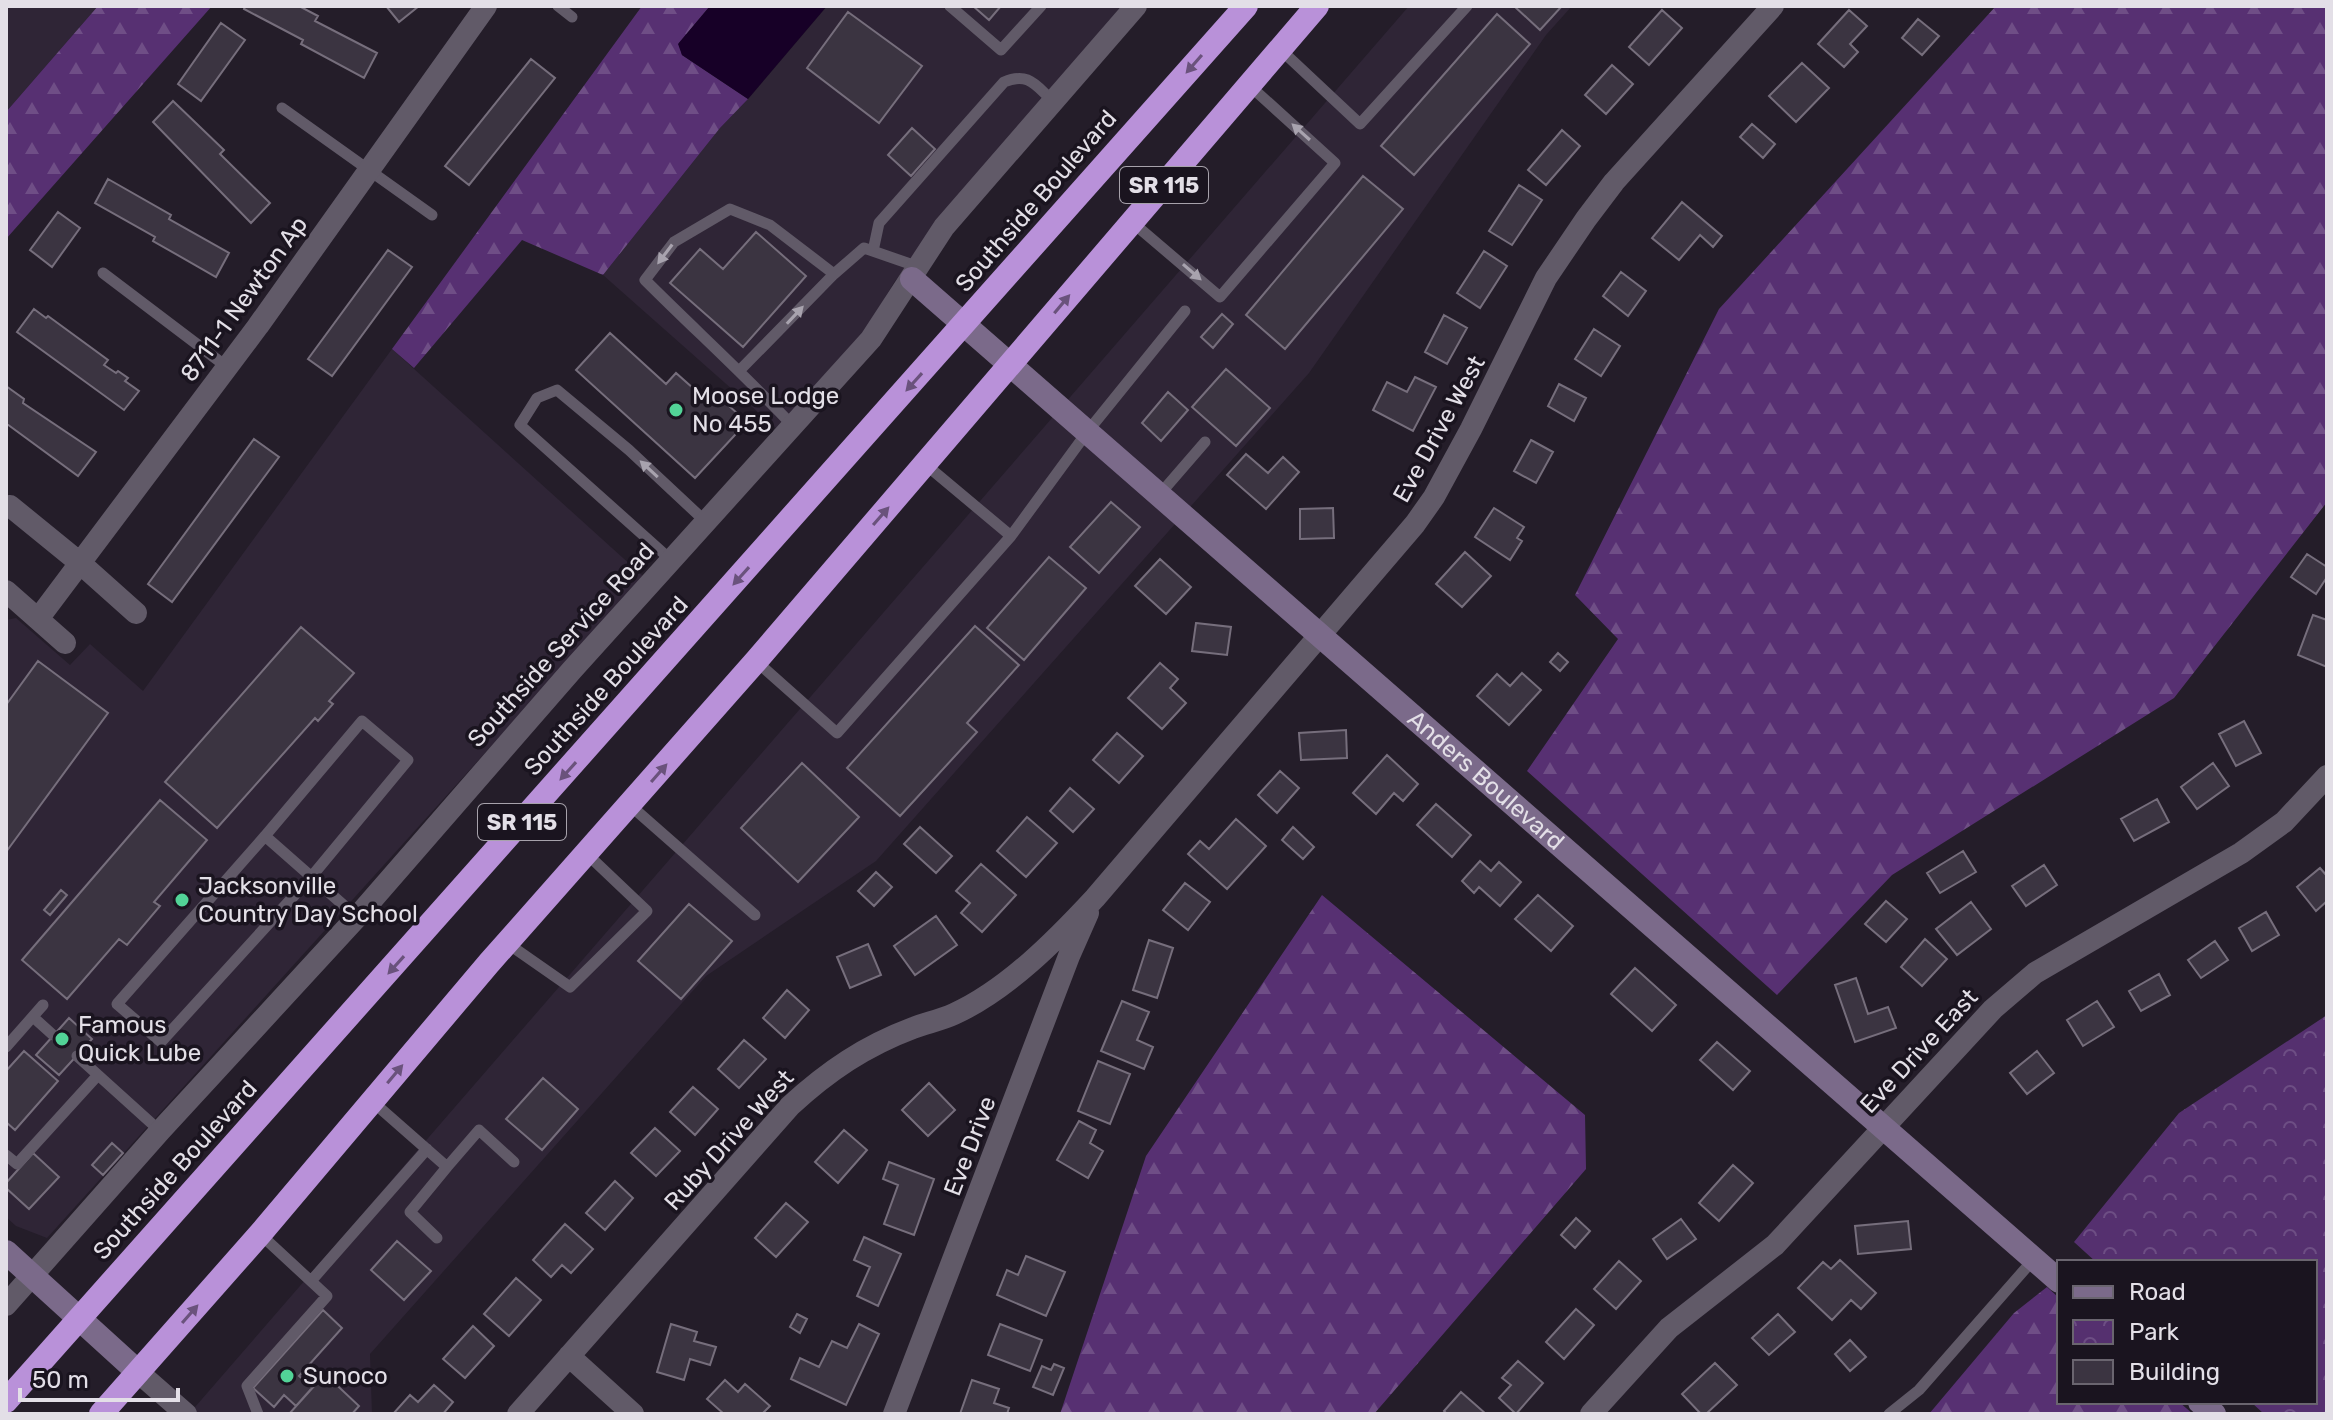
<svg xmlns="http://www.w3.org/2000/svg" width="2333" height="1420" font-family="Rubik,sans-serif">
<defs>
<pattern id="forest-firs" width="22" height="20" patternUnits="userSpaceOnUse" patternTransform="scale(2)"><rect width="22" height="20" fill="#573072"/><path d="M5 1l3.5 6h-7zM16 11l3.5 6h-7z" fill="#6f4e86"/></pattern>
<pattern id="park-crowns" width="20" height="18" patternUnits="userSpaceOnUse" patternTransform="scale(2)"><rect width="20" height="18" fill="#55306f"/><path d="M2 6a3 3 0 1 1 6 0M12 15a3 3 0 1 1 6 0" fill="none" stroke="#6d4e84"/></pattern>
</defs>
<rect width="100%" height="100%" fill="#241d29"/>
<path fill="#2f2536" d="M6,6H98L6,112Z
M827,6H1128L1037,107L895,281L866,329L776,428L603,275L720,128L748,99Z
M1409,6H1572L1546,35L1309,373L876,861L706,976L370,1354L372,1414H189Z
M392,349L644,577L47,1238L16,1226L6,1217V620L16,618L70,665L90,644L143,691Z"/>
<path fill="url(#forest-firs)" d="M98,6H212L6,239V112Z
M642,6H710L679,43L682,55L748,99L720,128L603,275L522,240L414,368L392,349Z
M1996,6H2327V502L2174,698L1892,875L1777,995L1527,771L1618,639L1575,595L1719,309Z
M1322,895L1585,1115L1586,1169L1374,1414H1060L1146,1156Z
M2047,1287L2059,1298V1402H2179L2193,1414H1929L2014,1313Z"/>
<path fill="url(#park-crowns)" d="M2327,1015V1414H2264L2251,1402H2315V1262H2096L2074,1242L2179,1113Z"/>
<path fill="#170027" d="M710,6H827L748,99L682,55L678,44Z"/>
<path fill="#3b3441" stroke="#766e7c" stroke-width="2" d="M245,6H299L318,16L315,21L377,53L364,78L301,44L303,40L244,9Z
M386,6H419L399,22Z
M973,6H1001L989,20Z
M1514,6H1562L1540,30Z
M1662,10L1682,28L1649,65L1629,47Z
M1849,10L1867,26L1850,44L1858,52L1844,67L1818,44Z
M848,12L922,66L879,123L807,68Z
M1497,14L1530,44L1414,175L1381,146Z
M1918,19L1939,36L1922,55L1902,38Z
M221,23L245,40L201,101L178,84Z
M531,59L555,78L469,185L445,166Z
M1802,63L1829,88L1796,122L1769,96Z
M1612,65L1633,84L1606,114L1585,95Z
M173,101L224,150L220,154L270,203L251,223L153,122Z
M1752,124L1775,144L1763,158L1740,137Z
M912,128L935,149L911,176L888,155Z
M1562,130L1580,146L1546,185L1528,170Z
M1363,176L1403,209L1285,349L1246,315Z
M108,179L171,215L169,219L229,253L216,277L153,241L155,237L95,203Z
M1519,185L1542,200L1512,245L1489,231Z
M1682,202L1722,236L1713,247L1700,235L1679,260L1652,238Z
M58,212L80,228L52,267L30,250Z
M756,232L806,276L743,347L670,283L700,249L723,269Z
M388,250L412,267L332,376L308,359Z
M1484,251L1507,266L1480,308L1457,293Z
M1621,272L1646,291L1628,316L1603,296Z
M34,309L46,318L48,316L108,360L104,365L116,373L118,371L128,378L125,381L139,391L124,410L17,332Z
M1222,314L1233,324L1213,348L1201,337Z
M1444,315L1467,328L1447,364L1425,352Z
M1594,329L1620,346L1601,376L1575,359Z
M610,333L666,384L676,373L703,397L710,389L747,422L695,478L576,370Z
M1226,369L1270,408L1236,446L1192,407Z
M1415,377L1436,387L1413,431L1373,410L1387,382L1407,392Z
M1559,384L1586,398L1574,421L1548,406Z
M6,386L24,399L23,403L96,452L78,476L7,424Z
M1168,392L1188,410L1161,441L1142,423Z
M254,439L279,457L172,602L148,584Z
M1531,440L1553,452L1536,483L1514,471Z
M1246,454L1268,473L1283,457L1299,472L1266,509L1227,475Z
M1111,502L1140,527L1099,573L1070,547Z
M1333,508L1334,538L1300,539V509Z
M1494,508L1524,527L1517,538L1522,541L1510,560L1475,537Z
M1465,552L1491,576L1462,607L1436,584Z
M2307,554L2327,567V577L2316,594L2291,577Z
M1049,557L1086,588L1024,660L987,628Z
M1160,559L1191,587L1166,614L1135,586Z
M2313,615L2327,620V667L2298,655Z
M1196,623L1231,627L1227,655L1192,651Z
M975,626L1019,665L967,723L977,732L900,816L847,768Z
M301,627L354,673L329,701L333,704L318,721L315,718L217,828L165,782Z
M1558,653L1568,662L1560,671L1550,662Z
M38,661L108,713L6,852V705Z
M1160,663L1178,679L1170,688L1186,703L1162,729L1128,698Z
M1522,673L1541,690L1509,725L1477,696L1497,674L1510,686Z
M2244,721L2261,753L2236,766L2219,734Z
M1346,730L1347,758L1301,760L1299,733Z
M1117,733L1143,756L1119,783L1093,760Z
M1387,755L1418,784L1403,801L1394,793L1376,814L1353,793Z
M802,763L859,817L798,882L741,828Z
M2213,763L2229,786L2197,809L2181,787Z
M1280,771L1299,788L1277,813L1258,795Z
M1070,788L1094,809L1073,832L1050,811Z
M2157,799L2169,822L2134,841L2121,819Z
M160,800L207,840L154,902L160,906L127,945L119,939L67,999L22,960Z
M1436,804L1471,835L1452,857L1417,825Z
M1027,817L1057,843L1026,877L997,851Z
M1236,819L1266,846L1227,889L1188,854L1200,841L1209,849Z
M920,827L952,856L936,873L904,844Z
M1293,827L1314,847L1303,859L1282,840Z
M1963,851L1976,872L1940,893L1927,873Z
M1480,861L1491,871L1499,862L1521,882L1500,906L1479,887L1474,893L1462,881Z
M981,864L1016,895L982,932L961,913L970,903L956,891Z
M2044,865L2057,885L2026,906L2012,886Z
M2320,868L2327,876V901L2316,911L2297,887Z
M876,872L892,887L874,906L858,891Z
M1185,883L1210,902L1188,930L1163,910Z
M61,890L67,895L50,915L44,910Z
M1538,895L1573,926L1551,951L1515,919Z
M1886,901L1907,919L1886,942L1865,924Z
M1971,902L1991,929L1957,955L1936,929Z
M689,904L732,941L681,999L638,961Z
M2266,912L2279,935L2252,951L2239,928Z
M936,916L957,945L915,975L894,946Z
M1925,939L1947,959L1922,986L1901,967Z
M1149,940L1173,948L1157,998L1133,990Z
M2215,941L2228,960L2201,978L2188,960Z
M868,944L881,975L850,988L837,957Z
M1635,968L1676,1005L1652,1031L1611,994Z
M2159,974L2170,995L2141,1011L2129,991Z
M1856,978L1868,1014L1888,1007L1896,1028L1855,1042L1835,985Z
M787,990L809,1010L785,1038L763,1018Z
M1122,1001L1149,1012L1137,1040L1153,1047L1144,1069L1101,1051Z
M2097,1001L2114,1027L2083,1046L2067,1020Z
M69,1018L92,1039L59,1075L36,1055Z
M744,1040L766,1059L739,1088L718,1069Z
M1717,1042L1750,1071L1733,1090L1700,1060Z
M24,1051L58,1081L15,1130L6,1122V1071Z
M2037,1051L2054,1073L2027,1094L2010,1073Z
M1098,1061L1130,1074L1110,1124L1078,1111Z
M543,1078L578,1109L542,1150L506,1119Z
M929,1083L955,1110L928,1136L902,1110Z
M693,1087L718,1109L695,1135L670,1112Z
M1079,1121L1096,1130L1090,1143L1103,1151L1088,1178L1057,1160Z
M655,1128L680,1151L656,1176L631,1153Z
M844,1130L867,1150L838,1183L815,1162Z
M112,1143L123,1153L103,1175L92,1165Z
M33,1153L59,1177L29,1209L6,1188V1183Z
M889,1162L934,1179L914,1235L884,1224L898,1185L883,1179Z
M1733,1165L1753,1183L1719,1221L1699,1203Z
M615,1181L633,1198L605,1230L586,1213Z
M786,1203L808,1222L776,1257L755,1238Z
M1576,1218L1590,1231L1575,1248L1561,1235Z
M1681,1219L1696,1239L1667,1259L1653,1239Z
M1908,1221L1911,1249L1858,1254L1855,1226Z
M565,1224L593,1249L571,1273L562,1265L551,1277L533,1260Z
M864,1237L901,1254L878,1306L857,1296L870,1267L854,1260Z
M397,1241L431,1271L404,1300L371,1270Z
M1026,1256L1065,1272L1046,1316L997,1295L1007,1270L1018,1275Z
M1840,1260L1876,1293L1861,1309L1851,1300L1832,1320L1798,1288L1823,1262L1831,1269Z
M1619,1261L1641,1281L1616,1309L1594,1289Z
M516,1278L541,1300L509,1336L484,1314Z
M1576,1309L1594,1325L1564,1359L1546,1342Z
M323,1310L342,1328L299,1376L312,1388L296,1406L284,1395L274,1407L253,1388Z
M797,1314L807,1319L800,1333L790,1327Z
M1778,1314L1795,1332L1769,1355L1752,1338Z
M671,1324L697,1332L694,1341L716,1347L710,1365L690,1359L684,1380L657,1372Z
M859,1324L879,1334L846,1405L791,1379L800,1358L819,1367L832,1341L847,1348Z
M1000,1324L1042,1340L1030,1371L988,1355Z
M473,1326L494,1346L465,1378L443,1359Z
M1850,1340L1866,1357L1850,1371L1835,1354Z
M1518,1361L1543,1383L1516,1414L1499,1398L1511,1385L1502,1378Z
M1715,1363L1737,1385L1706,1414H1701L1682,1394Z
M1054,1364L1064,1368L1053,1395L1033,1387L1042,1366L1051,1370Z
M325,1374L359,1406L352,1414H289Z
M725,1380L738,1392L745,1384L770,1406L762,1414H724L707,1399Z
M972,1380L999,1389L994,1403L1009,1408L1007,1414H960Z
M434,1385L453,1402L443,1414H393L410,1395L418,1402Z
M1461,1392L1486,1414H1447L1444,1411Z"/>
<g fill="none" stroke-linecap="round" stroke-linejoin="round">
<path stroke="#615a68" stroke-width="11" d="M558,6L572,17
M950,6L1001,50L1041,6
M1280,49L1360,124L1467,6
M282,108L432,215
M1132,222L1220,297L1335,163L1249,85
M873,251L879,223L1004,82C1029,72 1035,85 1053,101
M103,273L227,367
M834,274L864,248L919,267
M740,370L834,274L770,225L730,209L674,242L645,280C694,329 745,375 793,426
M925,464L1011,536
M1160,494L1205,442
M671,560L520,425L537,398L557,390L629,450L706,522
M756,661L837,733L1011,536L1088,431L1185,311
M631,806L755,915
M265,836L362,721L408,760L312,876L161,1042L117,1004L265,836L357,917
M507,943L570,987L647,911L587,854
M33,1017L53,1035
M6,1047L43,1005
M77,1056L160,1131
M373,1102L447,1167L479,1130L514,1162
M6,1155L17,1164L98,1075
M437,1238L410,1212L447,1167
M311,1281L427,1149
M258,1414L247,1386L327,1296L260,1234
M1889,1414L1919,1390L2033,1260"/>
<path stroke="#615a68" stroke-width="22" d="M10,506L80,563L136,613
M6,591L65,643
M38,619L258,326L486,6
M6,1305L160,1131L357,917L572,670L871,339L944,227L1136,6
M569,1356L633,1414
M138,1372L186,1414
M518,1414L790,1106C828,1071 865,1046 913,1028C926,1023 941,1020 954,1014C1007,990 1056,940 1095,898L1415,524L1434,497L1471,429L1546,278L1586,219L1614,182L1773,6
M894,1414L1069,956L1088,913
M1591,1414L1669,1328L1775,1245L1993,1009L2035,973L2241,853L2284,822L2327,776"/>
<g stroke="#7b6a8a" stroke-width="24">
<path id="s1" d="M912,279L2059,1281"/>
<path d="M6,1252L138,1372"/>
<path d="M2200,1402L2214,1414"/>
</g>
<path stroke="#b991d9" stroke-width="24" d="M6,1401L1246,6
M101,1414L260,1234L489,963L756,661L1317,6"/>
</g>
<defs><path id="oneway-solid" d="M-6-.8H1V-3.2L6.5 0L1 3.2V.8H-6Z" transform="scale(2)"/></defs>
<g fill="#6a527c">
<use href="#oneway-solid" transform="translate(1194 64) rotate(131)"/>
<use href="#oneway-solid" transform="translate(1062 304) rotate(-50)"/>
<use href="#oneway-solid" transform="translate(914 382) rotate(132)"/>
<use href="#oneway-solid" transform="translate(881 516) rotate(-49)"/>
<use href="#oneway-solid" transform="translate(741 576) rotate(132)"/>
<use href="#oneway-solid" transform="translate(568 771) rotate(132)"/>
<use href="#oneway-solid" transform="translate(659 773) rotate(-49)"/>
<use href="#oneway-solid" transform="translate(396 965) rotate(132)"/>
<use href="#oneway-solid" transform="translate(395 1074) rotate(-50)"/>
<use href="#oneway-solid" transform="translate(190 1314) rotate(-49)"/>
</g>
<g fill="#a8a3ae">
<use href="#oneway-solid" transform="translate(1301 132) rotate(-138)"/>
<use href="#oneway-solid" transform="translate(665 254) rotate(127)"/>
<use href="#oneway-solid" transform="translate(1192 272) rotate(41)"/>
<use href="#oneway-solid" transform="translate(795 315) rotate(-47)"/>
<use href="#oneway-solid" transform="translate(649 469) rotate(-137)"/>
</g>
<g fill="#52d397" stroke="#1a141f" stroke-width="3">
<circle cx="676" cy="410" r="8"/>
<circle cx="182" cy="900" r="8"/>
<circle cx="62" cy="1039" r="8"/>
<circle cx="287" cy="1376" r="8"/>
</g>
<g text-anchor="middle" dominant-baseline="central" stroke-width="7" stroke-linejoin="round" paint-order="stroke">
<g fill="#1a141f" stroke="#a7a2ab" stroke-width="2">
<rect x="1120" y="167" width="88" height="36" rx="6"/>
<rect x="478" y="804" width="88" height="36" rx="6"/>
</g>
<g font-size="22" font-weight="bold" fill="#e3dfe7">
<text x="1164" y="185">SR 115</text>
<text x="522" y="822">SR 115</text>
</g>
<g font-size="24" fill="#e3dfe7" stroke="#1a141f">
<text transform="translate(1036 201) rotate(-49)">Southside Boulevard</text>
<text transform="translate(244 299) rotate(-54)">8711-1 Newton Ap</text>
<text transform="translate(1439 429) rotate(-61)">Eve Drive West</text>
<text transform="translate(561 645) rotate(-48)">Southside Service Road</text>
<text transform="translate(606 686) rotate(-48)">Southside Boulevard</text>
<text stroke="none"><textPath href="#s1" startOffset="762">Anders Boulevard</textPath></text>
<text transform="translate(1919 1051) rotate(-47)">Eve Drive East</text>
<text transform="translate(729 1140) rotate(-48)">Ruby Drive West</text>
<text transform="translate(970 1146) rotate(-69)">Eve Drive</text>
<text transform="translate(175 1170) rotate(-48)">Southside Boulevard</text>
</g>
<g font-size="24" fill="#e3dfe7" stroke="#1a141f" text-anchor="start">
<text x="692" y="396">Moose Lodge<tspan x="692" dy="28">No 455</tspan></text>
<text x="198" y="886">Jacksonville<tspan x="198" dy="28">Country Day School</tspan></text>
<text x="78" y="1025">Famous<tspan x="78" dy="28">Quick Lube</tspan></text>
<text x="303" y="1376">Sunoco</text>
</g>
</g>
<rect width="2333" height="1420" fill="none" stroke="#e3dfe7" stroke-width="16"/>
<rect x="2057" y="1260" width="260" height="144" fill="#1a141f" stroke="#6a656f" stroke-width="2"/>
<rect x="2073" y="1286" width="40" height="12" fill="#7b6a8a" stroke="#6a656f" stroke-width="2"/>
<text x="2129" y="1300" font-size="24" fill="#e3dfe7">Road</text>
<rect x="2073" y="1320" width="40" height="24" fill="url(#park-crowns)" stroke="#6a656f" stroke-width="2"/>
<text x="2129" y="1340" font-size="24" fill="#e3dfe7">Park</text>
<rect x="2073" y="1360" width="40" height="24" fill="#3b3441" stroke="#6a656f" stroke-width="2"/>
<text x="2129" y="1380" font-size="24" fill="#e3dfe7">Building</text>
<path d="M20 1388v12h158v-12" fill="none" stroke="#e3dfe7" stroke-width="4"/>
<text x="32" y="1388" font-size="24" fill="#e3dfe7" stroke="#1a141f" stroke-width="6" paint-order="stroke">50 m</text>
</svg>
